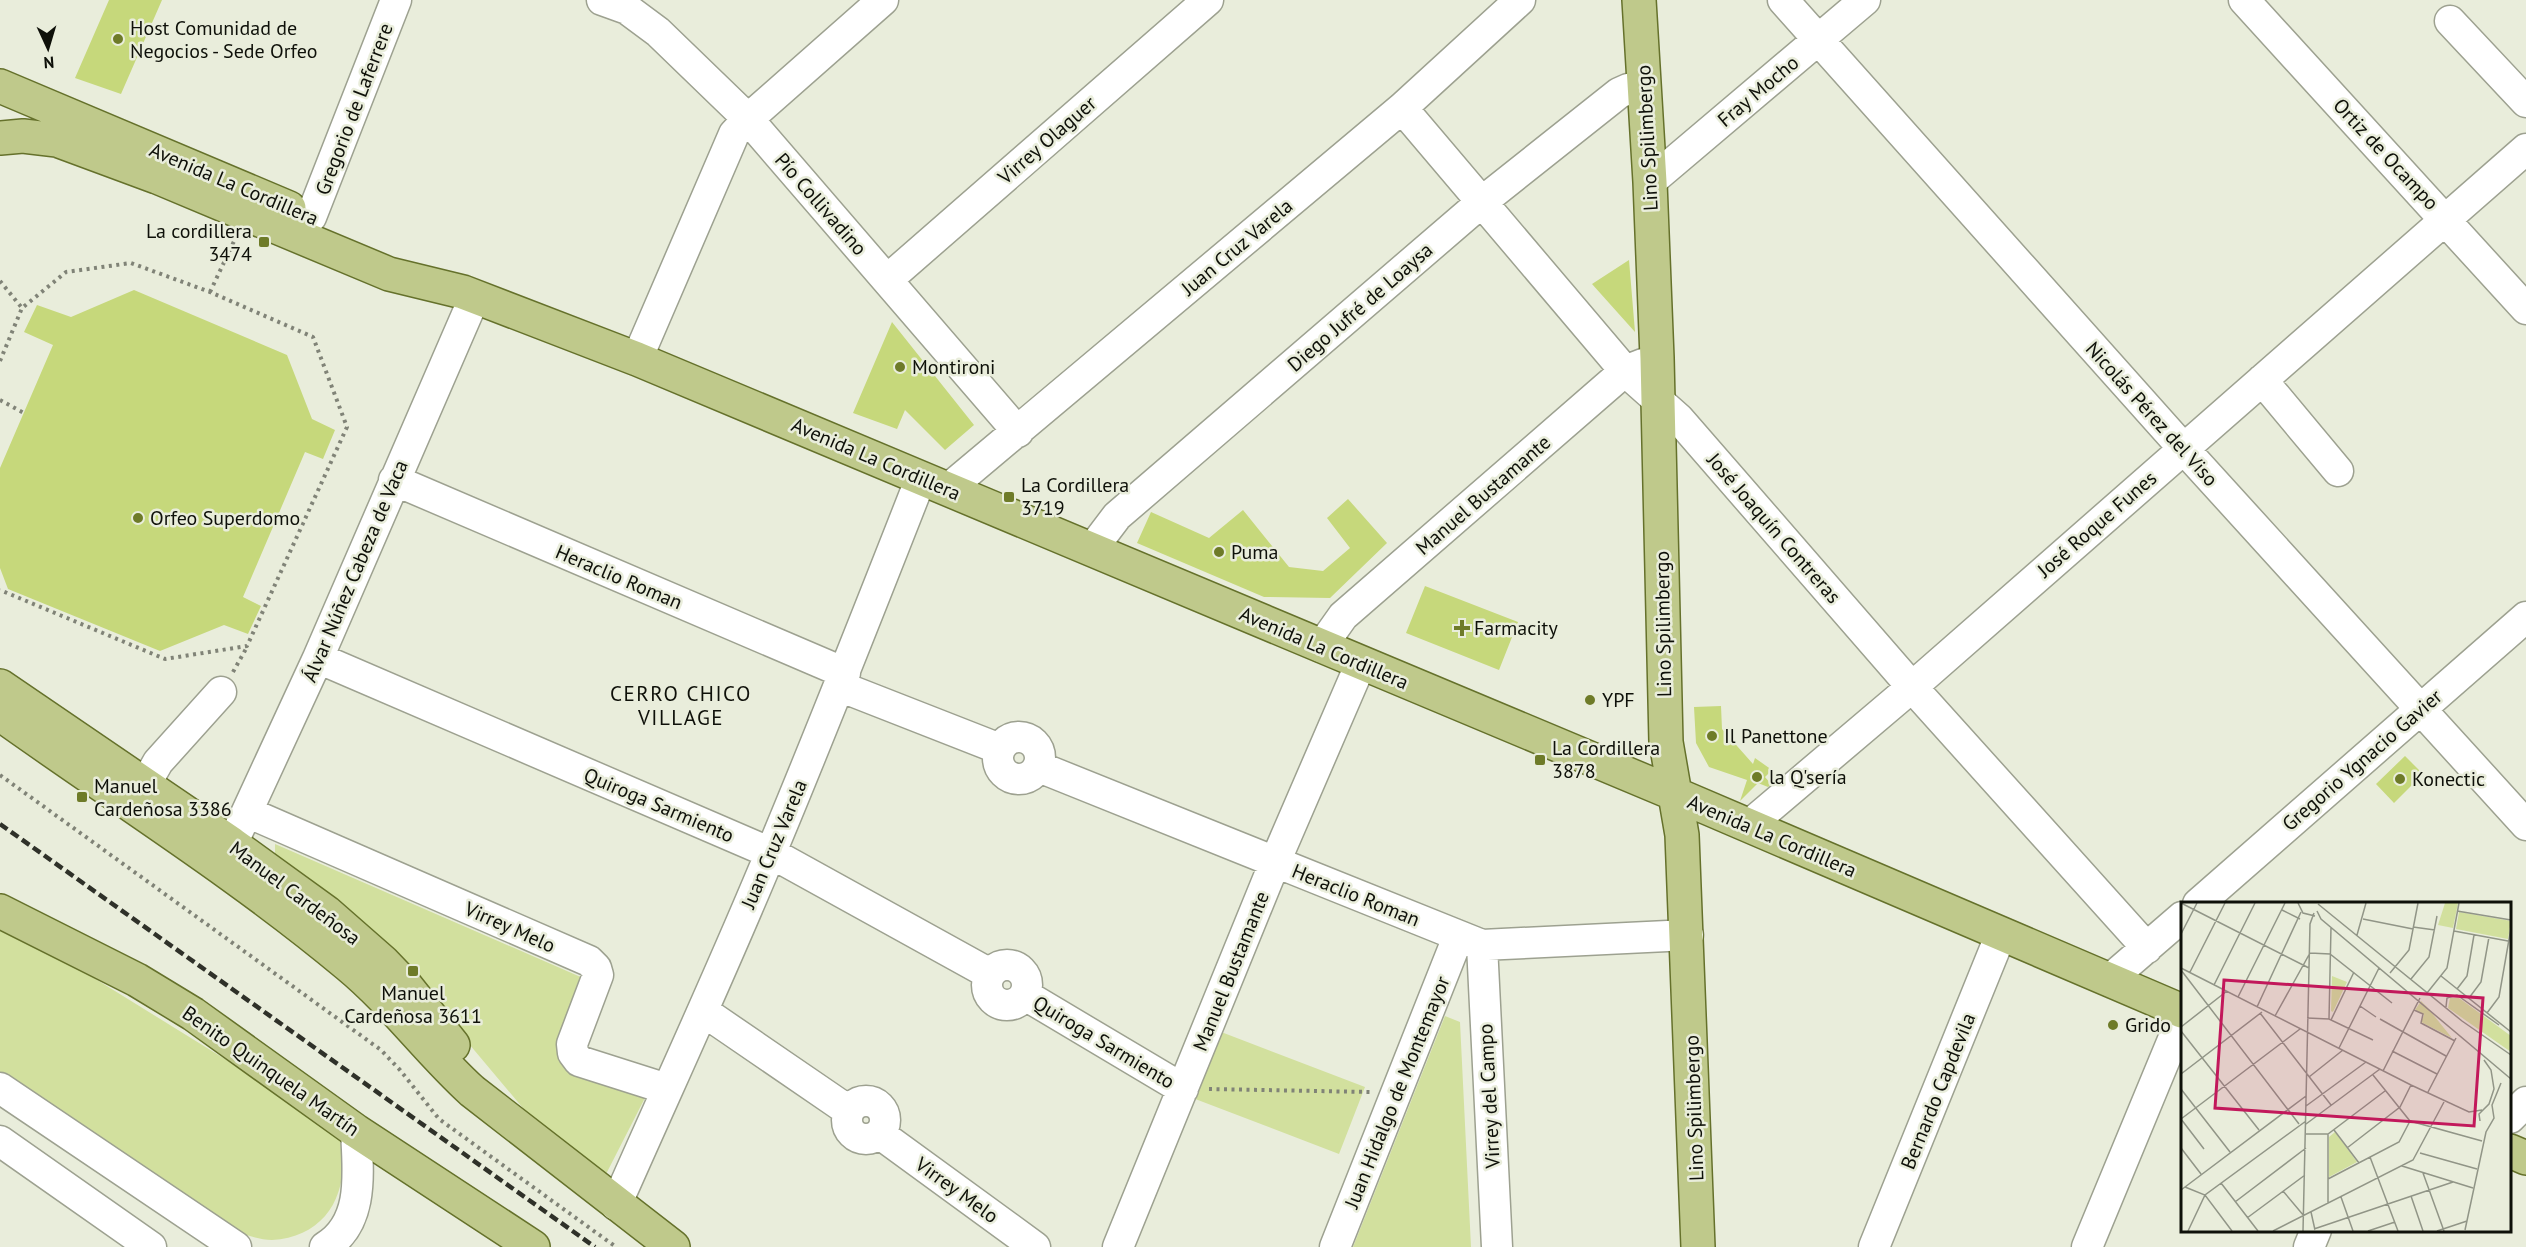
<svg xmlns="http://www.w3.org/2000/svg" width="2526" height="1247" font-family="'PT Sans',sans-serif">
<rect width="100%" height="100%" fill="#e9eddb"/>
<path fill="#d2e09e" d="M275,844L583,978L559,1047L649,1090L603,1180L538,1126L396,957L355,916L275,854Z
M0,926L39,944L338,1129C340,1138 343,1147 343,1156C345,1203 320,1237 272,1240C260,1240 247,1235 236,1232L0,1075Z
M1445,1016L1460,1022L1471,1247H1353Z
M1216,1030L1365,1087L1339,1154L1190,1097Z"/>
<path fill="#c6d87b" d="M109,0H162L121,94L75,78Z
M1629,260L1635,332L1592,284Z
M134,290L287,355L312,419L335,430L323,459L305,452L243,597L261,606L248,634L224,625L160,651L8,589L0,568V468L53,345L24,332L37,305L71,317Z
M892,322L974,425L945,450L905,410L897,429L853,413Z
M1348,499L1387,543L1330,598L1264,597L1137,543L1151,512L1209,538L1243,510L1289,567L1323,571L1350,548L1327,518Z
M1425,586L1518,622L1499,670L1406,633Z
M1721,706L1722,729L1753,764L1755,758L1772,770L1765,777L1771,784L1768,787L1758,783L1740,801L1747,780L1709,767L1696,743L1694,707Z
M2405,756L2423,774L2394,803L2376,784Z"/>
<g fill="none" stroke-linecap="round" stroke-linejoin="round">
<g stroke="#9da190" stroke-width="33">
<path id="minor" d="M602,0L627,9L658,32L748,119L1018,432
M1783,0L2183,448L2526,825
M2244,0L2526,309
M2450,21L2526,102
M1402,108L1625,371L1679,419L1912,687L2147,948
M1650,182L1865,0
M311,217L396,0
M887,280L1208,0
M637,359L734,134L748,119L883,0
M2262,380L2338,471
M394,480L845,673
M948,489L1402,108L1520,0
M1092,549L1117,516L1483,201L1619,93L1628,89L1644,86
M1321,647L1343,616L1625,371L1643,364
M318,658L771,853L990,974
M839,686L1000,749
M998 758a21 21 0 1 1 42 0a21 21 0 1 1-42 0Z
M1039,767L1482,945L1688,935
M145,785L158,762L221,692
M247,812L589,961L596,968L598,975L572,1044L573,1053L579,1061L667,1089
M1748,826L1912,687L2526,149
M232,844L318,658L475,296
M2198,904L2526,617
M1482,945L1497,1247
M987 985a20 20 0 1 1 40 0a20 20 0 1 1-40 0Z
M2109,980L2182,917
M1025,995L1183,1089
M703,1011L849,1111
M0,1088L236,1247
M847 1120a19 19 0 1 1 38 0a19 19 0 1 1-38 0Z
M2510,1118L2526,1102
M880,1134L1035,1247
M0,1141L151,1247
M616,1205C668,1087 722,971 771,852C823,728 872,603 921,478
M325,1247C365,1223 358,1171 356,1131
M1118,1247L1275,862L1361,663
M1335,1247L1458,937
M1874,1247L2001,934
M2087,1247L2182,1018
M2309,1247L2316,1230"/>
</g>
<g stroke="#65712b" stroke-width="36">
<path id="major" d="M1639,0L1650,182L1657,358L1666,742L1682,835L1698,1247
M0,86L289,208
M0,138L23,136L57,140L157,177L389,274L463,292L637,359L1675,794L2182,1011
M0,686L232,844L326,912L383,962L406,986L453,1045
M0,714C116,797 238,873 348,965C394,1003 428,1051 472,1091L673,1247
M0,911L137,980L193,1014L356,1131L533,1247
M2510,1151L2526,1158"/>
</g>
<path stroke="#808377" stroke-width="4" stroke-dasharray="3 4.5" stroke-linecap="butt" d="M0,281L22,308
M210,292L236,237
M0,361L22,308L66,272L131,263L210,292L313,337L347,427L247,646L165,659L0,590
M0,400L24,413
M233,672L247,647
M0,775L381,1050L400,1070L439,1119L616,1247
M1209,1089L1370,1092"/>
<use href="#minor" stroke="#fff" stroke-width="30"/>
<use href="#major" stroke="#bfc98b" stroke-width="33"/>
<path stroke="#2f3129" stroke-width="4.5" stroke-dasharray="9 4.5" stroke-linecap="butt" d="M0,824L595,1247"/>
</g>
<g fill="#6e7b28" stroke="#e9eddb" stroke-width="2">
<circle cx="118" cy="39" r="6"/>
<rect x="258" y="236" width="12" height="12" rx="3"/>
<circle cx="900" cy="367" r="6"/>
<rect x="1003" y="491" width="12" height="12" rx="3"/>
<circle cx="138" cy="518" r="6"/>
<circle cx="1219" cy="552" r="6"/>
<path d="M1459 619h6v6h6v6h-6v6h-6v-6h-6v-6h6z"/>
<circle cx="1590" cy="700" r="6"/>
<circle cx="1712" cy="736" r="6"/>
<rect x="1534" y="754" width="12" height="12" rx="3"/>
<circle cx="1757" cy="777" r="6"/>
<circle cx="2400" cy="779" r="6"/>
<rect x="76" y="791" width="12" height="12" rx="3"/>
<rect x="407" y="965" width="12" height="12" rx="3"/>
<circle cx="2113" cy="1025" r="6"/>
</g>
<g text-anchor="middle" dominant-baseline="central" stroke-width="5" stroke-linejoin="round" paint-order="stroke">
<g font-size="20" fill="#0e1009" stroke="#e9eddb" text-anchor="start">
<text x="130" y="28">Host Comunidad de<tspan x="130" dy="23">Negocios - Sede Orfeo</tspan></text>
<text x="252" y="231" text-anchor="end">La cordillera<tspan x="252" dy="23">3474</tspan></text>
<text x="912" y="367">Montironi</text>
<text x="1021" y="485">La Cordillera<tspan x="1021" dy="23">3719</tspan></text>
<text x="150" y="518">Orfeo Superdomo</text>
<text x="1231" y="552">Puma</text>
<text x="1474" y="628">Farmacity</text>
<text x="1602" y="700">YPF</text>
<text x="1724" y="736">Il Panettone</text>
<text x="1552" y="748">La Cordillera<tspan x="1552" dy="23">3878</tspan></text>
<text x="1769" y="777">la Q'sería</text>
<text x="2412" y="779">Konectic</text>
<text x="94" y="786">Manuel<tspan x="94" dy="23">Cardeñosa 3386</tspan></text>
<text x="413" y="993" text-anchor="middle">Manuel<tspan x="413" dy="23">Cardeñosa 3611</tspan></text>
<text x="2125" y="1025">Grido</text>
</g>
<g font-size="20" fill="#0e1009" stroke="#e9eddb">
<text transform="translate(1758 91) rotate(-40)">Fray Mocho</text>
<text transform="translate(354 109) rotate(-69)">Gregorio de Laferrere</text>
<text transform="translate(1647 138) rotate(-93)">Lino Spilimbergo</text>
<text transform="translate(1047 140) rotate(-41)">Virrey Olaguer</text>
<text transform="translate(2386 154) rotate(47)">Ortiz de Ocampo</text>
<text transform="translate(234 184) rotate(23)">Avenida La Cordillera</text>
<text transform="translate(821 204) rotate(49)">Pío Collivadino</text>
<text transform="translate(1237 247) rotate(-40)">Juan Cruz Varela</text>
<text transform="translate(1360 307) rotate(-41)">Diego Jufré de Loaysa</text>
<text transform="translate(2152 414) rotate(48)">Nicolás Pérez del Viso</text>
<text transform="translate(876 459) rotate(23)">Avenida La Cordillera</text>
<text transform="translate(1483 495) rotate(-41)">Manuel Bustamante</text>
<text transform="translate(2097 524) rotate(-41)">José Roque Funes</text>
<text transform="translate(1774 528) rotate(49)">José Joaquín Contreras</text>
<text transform="translate(355 571) rotate(-67)">Álvar Núñez Cabeza de Vaca</text>
<text transform="translate(619 577) rotate(23)">Heraclio Roman</text>
<text transform="translate(1663 624) rotate(-91)">Lino Spilimbergo</text>
<text transform="translate(1324 648) rotate(23)">Avenida La Cordillera</text>
<text transform="translate(2362 760) rotate(-41)">Gregorio Ygnacio Gavier</text>
<text transform="translate(659 805) rotate(23)">Quiroga Sarmiento</text>
<text transform="translate(1772 836) rotate(23)">Avenida La Cordillera</text>
<text transform="translate(774 844) rotate(-67)">Juan Cruz Varela</text>
<text transform="translate(295 893) rotate(37)">Manuel Cardeñosa</text>
<text transform="translate(1356 895) rotate(22)">Heraclio Roman</text>
<text transform="translate(510 927) rotate(24)">Virrey Melo</text>
<text transform="translate(1231 971) rotate(-68)">Manuel Bustamante</text>
<text transform="translate(1104 1042) rotate(31)">Quiroga Sarmiento</text>
<text transform="translate(271 1071) rotate(35)">Benito Quinquela Martín</text>
<text transform="translate(1938 1091) rotate(-68)">Bernardo Capdevila</text>
<text transform="translate(1397 1092) rotate(-68)">Juan Hidalgo de Montemayor</text>
<text transform="translate(1489 1096) rotate(-93)">Virrey del Campo</text>
<text transform="translate(1694 1108) rotate(-92)">Lino Spilimbergo</text>
<text transform="translate(957 1190) rotate(36)">Virrey Melo</text>
</g>
<g font-size="21" letter-spacing="1.5" fill="#0e1009" stroke="#e9eddb">
<text x="681" y="693">CERRO CHICO<tspan x="681" dy="24">VILLAGE</tspan></text>
</g>
</g>
<g transform="translate(2181 902)">
<rect width="330" height="330" fill="#e9eddb"/>
<path d="M264,1H277L272,26L257,23ZM278,10L330,19L327,37L275,27ZM151,74L166,80L152,110L150,109ZM269,96H278L330,134V150L267,106ZM240,99L246,105L271,136L240,120L243,113L234,108ZM154,230L176,260L148,275V235Z" fill="#d2e09e"/>
<path fill="none" stroke="#919587" stroke-width="1.5" d="M0,1L128,66M117,1L122,11L134,14M137,2L281,119L330,153M101,8L119,17M136,9L140,17L330,177M276,9L330,18M182,17L232,27M232,25L254,28M273,29L327,39M0,32L16,1M176,33L185,1M0,66L230,183L288,210L301,208M0,68L118,222M9,70L44,1M209,71L228,48L237,1M260,74L330,130M230,77L248,55L256,14M33,83L74,1M276,87L286,74L293,33M246,91L266,66L278,1M57,95L104,1M288,96L300,80L308,35M179,104L195,115M76,105L120,10M265,105L266,96L276,93L318,123M233,108L242,112L240,121L274,139M79,111L150,203M306,111L318,95L330,26M94,114L129,51L149,52L211,101M126,116L148,117L192,138M148,117L150,25M199,117L265,154M150,118L173,70M0,125L46,89M0,129L78,228M158,146L198,66M211,149L256,172M202,169L239,96M0,172L81,110M192,173L229,219L301,239M128,175L162,148M0,187L49,250M247,190L275,136M125,204L185,160M0,217L119,127M0,217L23,247M299,219L298,212L308,202L313,187L310,168L303,158M125,222L199,167M153,228L178,261M125,232H147L204,189M0,246L20,272M166,246L219,205L230,183M239,251L296,267M189,255L217,329M221,264L292,286M242,271L263,329M147,277L218,240L229,219M40,281L77,329M4,285L24,293L51,329M0,288L125,194M102,289L123,314M230,294L242,329M160,295L172,329M54,300L125,246M147,301V232M130,310L134,328M66,316L124,273M133,327L272,280M284,328L305,230L313,216L311,203L320,181M7,329L24,293L125,219M92,329L232,258L263,200M122,329L129,22L133,11M187,329L214,320M256,329L286,319"/>
<path fill="#c2185b" fill-opacity="0.15" stroke="#c2185b" stroke-width="3" d="M43,78L302,96L293,224L34,206Z"/>
<rect width="330" height="330" fill="none" stroke="#0e1009" stroke-width="3"/>
</g>
<g transform="translate(48 48) rotate(176)" stroke="#e9eddb" stroke-width="4.5" paint-order="stroke">
<path d="M0-4.5L10 22L0 15L-10 22Z" fill="#0e1009"/>
<text y="-9" font-size="16" font-weight="bold" text-anchor="middle" fill="#0e1009">N</text>
</g>
</svg>
